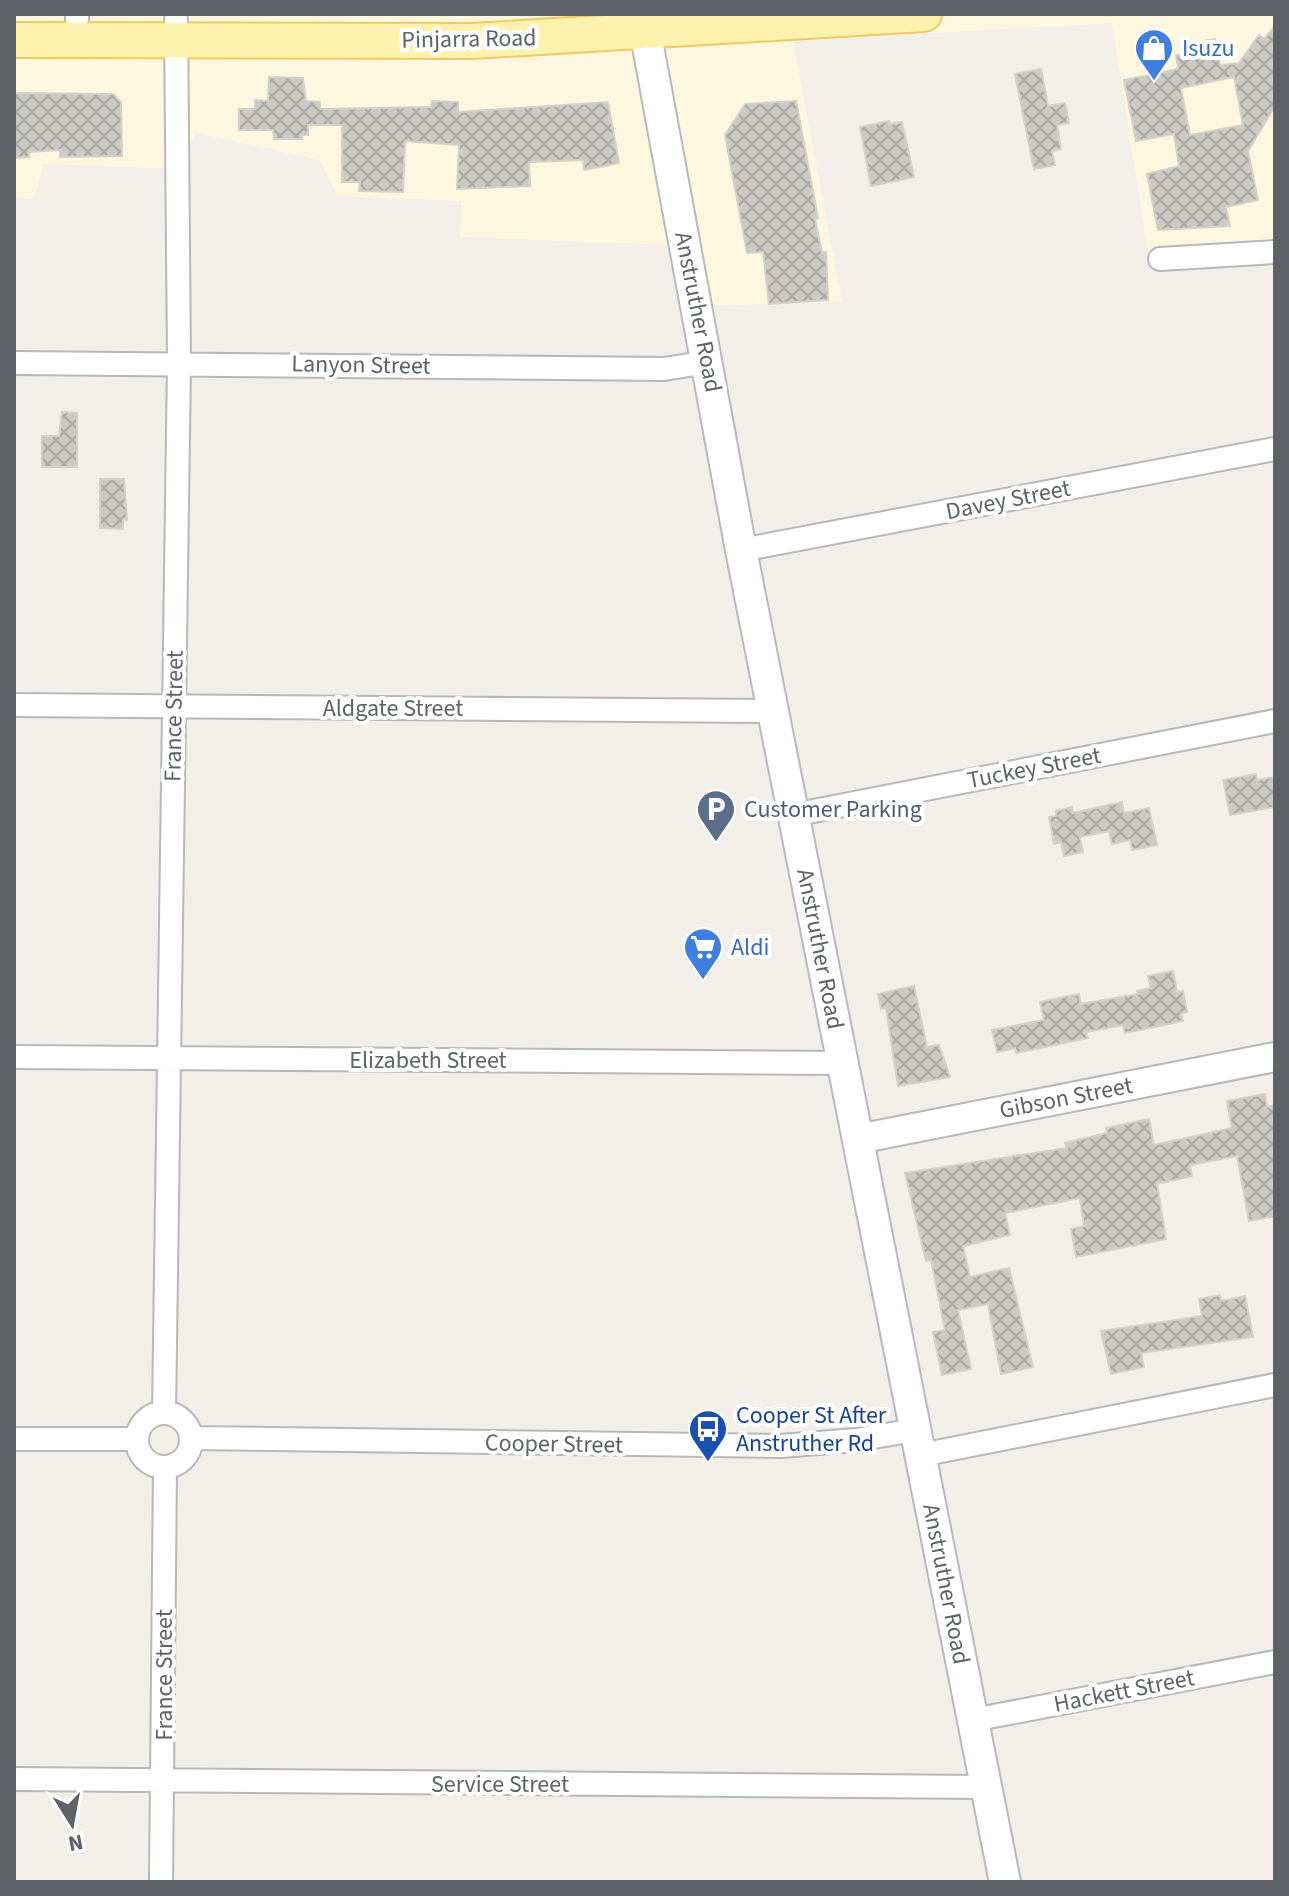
<svg xmlns="http://www.w3.org/2000/svg" width="1289" height="1896" font-family="'Source Sans 3',sans-serif">
<defs>
<pattern id="building-cross-hatch" width="8" height="8" patternUnits="userSpaceOnUse" patternTransform="scale(2)"><rect width="8" height="8" fill="#cccac5"/><path d="M0 0l8 8M0 8l8-8" fill="none" stroke="#a9a8a4"/></pattern>
</defs>
<rect width="100%" height="100%" fill="#f1efe8"/>
<path fill="#fef7e0" d="M14,14H1275V258L1150,265L1112,23L793,41L842,302L683,306L670,245L460,237L461,201L337,196L320,160L196,133L176,169L44,164L34,199L14,198Z"/>
<path fill="url(#building-cross-hatch)" stroke="#d6d1c6" stroke-width="2" fill-rule="evenodd" d="M1275,26V106L1248,151L1258,200L1226,207L1230,226L1158,230L1147,174L1179,166L1174,134L1136,141L1124,80L1178,69L1176,55L1194,51L1193,43L1215,39L1220,65L1239,63L1259,35L1264,39ZM1234,77L1243,125L1190,135L1181,88Z
M1041,69L1048,106L1065,103L1069,123L1057,125L1061,149L1052,151L1055,165L1034,169L1015,74Z
M269,77L303,78L306,101L320,102V109L431,107L432,101L458,102V112L608,102L619,163L584,170L583,160L529,162L530,186L457,189L459,145L405,141L403,192L359,191L360,182H342V125H308V135H302V139H274L273,130H239V109H255V100L268,101Z
M14,93L113,94L121,102L122,156L60,157V150L29,152V157L14,158Z
M796,101L818,218L815,219L822,253L826,252L828,300L769,304L763,252L747,253L725,135L745,104Z
M889,121L890,124L902,122L914,177L871,186L860,127Z
M62,412L77,413V467H42V436H59Z
M100,479H124L127,520L123,519V529L100,528Z
M1256,774L1257,780L1275,777V807L1230,815L1223,780Z
M1122,802L1124,813L1149,808L1157,845L1132,850L1130,840L1112,844L1109,831L1080,837L1083,852L1064,856L1061,842L1054,844L1049,817L1056,816V811L1072,807L1073,813Z
M1173,971L1177,992L1183,991L1187,1012L1181,1013L1183,1021L1125,1033L1123,1025L1086,1032L1088,1038L1016,1053L1015,1048L997,1052L992,1030L1044,1020L1040,1002L1079,994L1081,1004L1138,994L1137,991L1151,988L1148,976Z
M914,986L927,1047L939,1045L950,1077L898,1086L886,1008L881,1009L878,994Z
M1265,1094L1267,1107L1275,1105V1216L1249,1221L1237,1156L1190,1165L1192,1176L1157,1184L1166,1239L1076,1257L1071,1229L1084,1226L1080,1198L1005,1213L1010,1235L963,1246L970,1277L1009,1268L1033,1367L1001,1374L988,1304L958,1310L971,1369L942,1375L933,1332L945,1330L931,1260L926,1261L905,1173L1067,1148L1065,1143L1107,1133L1106,1128L1149,1119L1154,1145L1232,1128L1227,1101Z
M1220,1295L1221,1301L1245,1296L1253,1337L1141,1353L1144,1367L1111,1374L1101,1331L1202,1316L1199,1299Z"/>
<g fill="none" stroke-linecap="round" stroke-linejoin="round">
<g stroke="#b5b8bc" stroke-width="26">
<path id="minor" d="M77,19V14
M1160,259L1275,252
M14,363L664,369L708,362
M741,550L1275,449
M14,705L773,711
M793,815L1275,721
M14,1057L843,1063
M137 1440a27 27 0 1 1 54 0a27 27 0 1 1-54 0Z
M164,1413L179,363L176,20
M192,1438L781,1446L856,1440L915,1430
M14,1439H137
M921,1455L1275,1385
M973,1720L1275,1662
M14,1779L986,1787
M161,1882L165,1468"/>
</g>
<g stroke="#b5b8bc" stroke-width="32">
<path id="tertiary" d="M858,1139L1275,1057"/>
</g>
<g stroke="#b6babf" stroke-width="34">
<path id="secondary" d="M642,14L741,550L1005,1882"/>
</g>
<g stroke="#f2c960" stroke-width="38">
<path id="primary" d="M14,40L472,41L924,14"/>
</g>
<use href="#minor" stroke="#fff" stroke-width="22"/>
<use href="#tertiary" stroke="#fff" stroke-width="28"/>
<use href="#secondary" stroke="#fff" stroke-width="30"/>
<use href="#primary" stroke="#fff2af" stroke-width="34"/>
</g>
<defs>
<g id="shop-pin" transform="scale(2)"><path d="M0 17L-7.5 6A9.5 9.5 0 1 1 7.5 6Z" fill="#3f7fe0" stroke="#fff"/><path d="M-5-2.5h2.3a2.7 3.5 0 0 1 5.4 0H5L5.5 6h-11ZM-1.5-2.5h3a1.5 2.3 0 0 0-3 0Z" fill="#fff"/></g>
<g id="parking-pin" transform="scale(2)"><path d="M0 17L-7.5 6A9.5 9.5 0 1 1 7.5 6Z" fill="#5c6f8a" stroke="#fff"/><path d="M-3.5-5.5H1a3.5 3.5 0 0 1 0 7H-1V5.5H-3.5ZM-1-3.4V-.6H.8a1.4 1.4 0 0 0 0-2.8Z" fill="#fff"/></g>
<g id="supermarket-pin" transform="scale(2)"><path d="M0 17L-7.5 6A9.5 9.5 0 1 1 7.5 6Z" fill="#3f7fe0" stroke="#fff"/><path d="M-6-5.5h2.5l.6 2H6L4.5 2H-2.5L-4.4-4H-6ZM-1.5 3.2a1.3 1.3 0 1 0 .1 0ZM3 3.2a1.3 1.3 0 1 0 .1 0Z" fill="#fff"/></g>
<g id="bus-pin" transform="scale(2)"><path d="M0 17L-7.5 6A9.5 9.5 0 1 1 7.5 6Z" fill="#1a4fb4" stroke="#fff"/><path d="M-5-6H5V4H4V6H2V4H-2V6H-4V4H-5ZM-3.5-4V0h7V-4ZM-3.5 1.2v1.5H-2V1.2ZM2 1.2v1.5H3.5V1.2Z" fill="#fff"/></g>
</defs>
<g fill-rule="evenodd">
<use href="#shop-pin" x="1154" y="48"/>
<use href="#parking-pin" x="716" y="809"/>
<use href="#supermarket-pin" x="703" y="947"/>
<use href="#bus-pin" x="708" y="1429"/>
</g>
<g text-anchor="middle" dominant-baseline="central" stroke-width="8" stroke-linejoin="round" paint-order="stroke">
<g font-size="24" fill="#5f6368" stroke="#fff">
<text transform="translate(469 39) rotate(-1)">Pinjarra Road</text>
<text transform="translate(698 312) rotate(79)">Anstruther Road</text>
<text transform="translate(361 365) rotate(1)">Lanyon Street</text>
<text transform="translate(1008 500) rotate(-11)">Davey Street</text>
<text x="393" y="708">Aldgate Street</text>
<text transform="translate(174 716) rotate(-89)">France Street</text>
<text transform="translate(1034 768) rotate(-11)">Tuckey Street</text>
<text transform="translate(820 949) rotate(79)">Anstruther Road</text>
<text x="428" y="1060">Elizabeth Street</text>
<text transform="translate(1066 1098) rotate(-11)">Gibson Street</text>
<text transform="translate(554 1444) rotate(1)">Cooper Street</text>
<text transform="translate(946 1584) rotate(79)">Anstruther Road</text>
<text transform="translate(164 1675) rotate(-90)">France Street</text>
<text transform="translate(1124 1691) rotate(-11)">Hackett Street</text>
<text x="500" y="1784">Service Street</text>
</g>
<g font-size="24" fill="#366cbe" stroke="#fff" text-anchor="start">
<text x="1182" y="48">Isuzu</text>
<text x="731" y="947">Aldi</text>
</g>
<g font-size="24" fill="#4e5e75" stroke="#fff" text-anchor="start">
<text x="744" y="809">Customer Parking</text>
</g>
<g font-size="24" fill="#164399" stroke="#fff" text-anchor="start">
<text x="736" y="1415">Cooper St After<tspan x="736" dy="28">Anstruther Rd</tspan></text>
</g>
</g>
<rect width="1289" height="1896" fill="none" stroke="#5f6368" stroke-width="32"/>
<g transform="translate(72 1824) rotate(169)" stroke="#ffffff" stroke-width="6" paint-order="stroke">
<path d="M0-6L14 30L0 20L-14 30Z" fill="#5f6368"/>
<text y="-12" font-size="22" font-weight="bold" text-anchor="middle" fill="#5f6368">N</text>
</g>
</svg>
